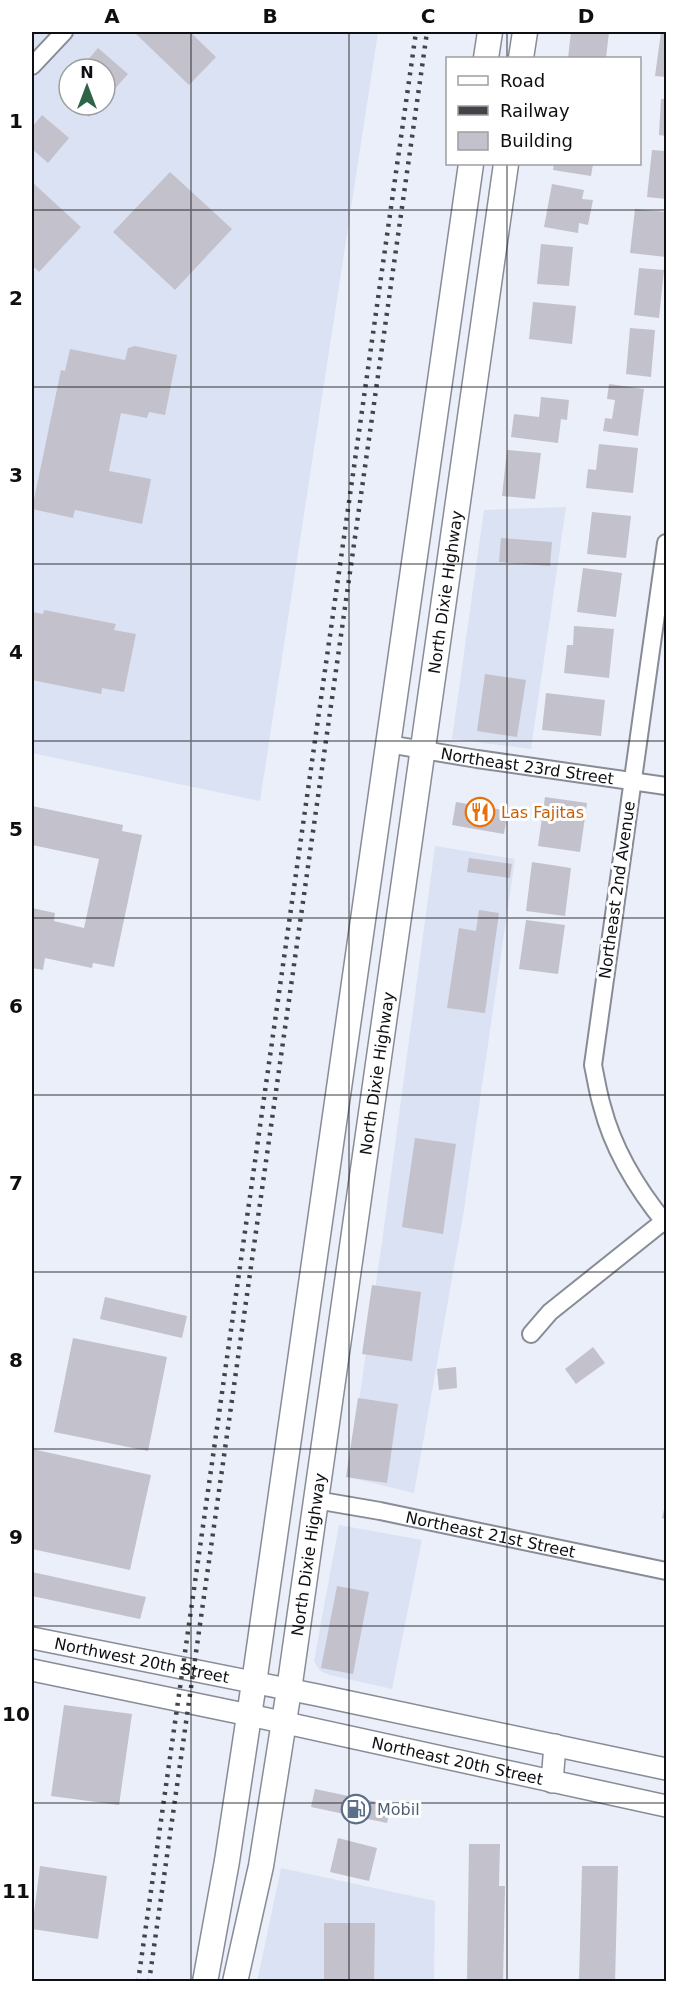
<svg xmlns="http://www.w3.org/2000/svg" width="698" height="2013" font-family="'DejaVu Sans',sans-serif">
<rect width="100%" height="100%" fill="#eaeff9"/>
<path fill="#dbe2f3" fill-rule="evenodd" d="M32,32H378L260,801L32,753ZM69,69H105V105H69Z
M566,507L531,749L452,739L484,510Z
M435,846L515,859L463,1216L414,1493L348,1477L382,1242Z
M339,1525L422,1540L392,1689L330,1675L320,1671L314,1661Z
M281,1868L435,1901L434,1981L257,1982Z"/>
<path fill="#c3c1cb" d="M134,32H190L216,57L189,85Z
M571,32H609L606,58H568Z
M661,32L666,33V77L655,76Z
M98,48L128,74L105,100V69H80Z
M69,81V99L60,91Z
M661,99H666V136L659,135Z
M75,105H100L89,117Z
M42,115L69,138L48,163L32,149V127Z
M652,150L666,151V199L647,197Z
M554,164H593L591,176L553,170Z
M170,172L232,229L175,290L113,232Z
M32,182L81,227L39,272L32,265Z
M552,184L584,190L582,199L593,200L588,225L579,223L578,233L544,227Z
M635,209L666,212V257L630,253Z
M541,244L573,247L569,286L537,284Z
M639,268L664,270L659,318L634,315Z
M533,302L576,306L572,344L529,339Z
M630,328L655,330L651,377L626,374Z
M135,346L177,355L165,415L149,412L147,418L121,413L109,471L151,479L142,524L75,510L73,518L32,509L61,370L65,371L70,349L125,360L128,348Z
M609,384L644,389L638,436L603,431L605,418L612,419L615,400L607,399Z
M541,397L569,400L567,420L561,419L558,443L511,437L514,414L539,417Z
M599,444L638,448L633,493L586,488L588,469L596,470Z
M507,450L541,453L535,499L502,496Z
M592,512L631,516L626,558L587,554Z
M501,538L552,542L550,566L499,562Z
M583,568L622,573L616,617L577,612Z
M44,610L116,624L114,630L136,634L124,692L102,688L101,694L32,680V612L43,614Z
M574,626L614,629L609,678L564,673L567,645H573Z
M485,674L526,680L517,737L477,731Z
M546,693L605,700L601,736L542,730Z
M545,797L587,803L580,852L538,846Z
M456,802L508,811L504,834L452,825Z
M32,806L123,825L122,831L142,835L114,967L93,963L92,968L45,958L43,970L32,968V908L55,913L54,921L84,928L99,859L32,845Z
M469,858L512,864L510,878L467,872Z
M532,862L571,868L565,916L526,911Z
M479,910L499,913L485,1013L447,1008L459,928L476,931Z
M526,920L565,925L558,974L519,969Z
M415,1138L456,1144L443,1234L402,1227Z
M372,1285L421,1292L412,1361L362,1354Z
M105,1297L187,1316L182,1338L100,1319Z
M73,1338L167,1357L148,1451L54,1432Z
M593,1347L605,1363L576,1384L565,1369Z
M456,1367L457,1388L439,1390L437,1369Z
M358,1398L398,1404L387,1483L346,1477Z
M32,1449L151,1475L130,1570L32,1549Z
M666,1502V1519L662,1518Z
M32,1572L146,1597L140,1619L32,1596Z
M337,1586L369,1592L353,1674L321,1668Z
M64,1705L132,1714L119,1805L51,1796Z
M315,1789L391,1805L387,1823L311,1807Z
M338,1838L377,1848L369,1881L330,1872Z
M469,1844H500L499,1886H505L503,1982H467Z
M40,1866L107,1876L98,1939L32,1929Z
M582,1866H618L615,1982H579Z
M324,1923H375L374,1982H324Z"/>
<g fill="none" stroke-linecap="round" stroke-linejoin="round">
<g stroke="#888c96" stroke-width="20">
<g id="minor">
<path d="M32,66L64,32"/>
<path d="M666,543L593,1065C596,1079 598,1093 602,1106C613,1149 638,1190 666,1224"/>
<path id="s1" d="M388,744L477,759L666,786"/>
<path d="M531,1334L550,1312L664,1221"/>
<path id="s2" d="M316,1500L380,1511L666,1571"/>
</g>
</g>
<g stroke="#888c96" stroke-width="24">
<g id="tertiary">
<path id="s3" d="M32,1638L317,1695L666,1769"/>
<path id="s4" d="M32,1670L249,1715L666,1806"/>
<path d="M552,1782L555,1745"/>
</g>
</g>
<g stroke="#888c96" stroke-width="27">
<g id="secondary">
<path d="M486,58L490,32"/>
<path d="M521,58L525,32"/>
<path d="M205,1982L227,1861L254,1683L471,164"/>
<path id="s5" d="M235,1982L261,1866L289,1690L506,164"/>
</g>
</g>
<use href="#minor" stroke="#fff" stroke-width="16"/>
<use href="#tertiary" stroke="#fff" stroke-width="21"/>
<use href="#secondary" stroke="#fff" stroke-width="24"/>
<path stroke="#424449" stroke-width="4.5" stroke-dasharray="3 6" stroke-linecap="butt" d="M138,1982L416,32
M149,1982L427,32"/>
</g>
<path fill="none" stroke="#0d0f12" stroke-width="1.5" stroke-opacity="0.55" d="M191,32V1982M349,32V1982M507,32V58M507,164V1982M32,210H666M32,387H666M32,564H666M32,741H666M32,918H666M32,1095H666M32,1272H666M32,1449H666M32,1626H666M32,1803H666"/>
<defs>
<g id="restaurant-ring" transform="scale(1.5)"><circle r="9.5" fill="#fff" stroke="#e8710a" stroke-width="1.5"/><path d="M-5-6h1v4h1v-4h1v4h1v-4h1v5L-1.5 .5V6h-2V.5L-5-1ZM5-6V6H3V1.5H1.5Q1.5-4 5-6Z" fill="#e8710a"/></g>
<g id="fuel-ring" transform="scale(1.5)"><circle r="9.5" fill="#fff" stroke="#5c6f8a" stroke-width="1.5"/><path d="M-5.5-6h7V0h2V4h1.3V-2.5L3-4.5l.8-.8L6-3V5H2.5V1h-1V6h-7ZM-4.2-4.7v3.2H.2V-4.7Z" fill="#5c6f8a"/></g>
</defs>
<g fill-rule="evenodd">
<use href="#restaurant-ring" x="480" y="812"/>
<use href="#fuel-ring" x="356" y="1809"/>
</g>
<g text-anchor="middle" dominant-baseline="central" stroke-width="6" stroke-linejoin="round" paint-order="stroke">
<g font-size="16" fill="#0d0f12" stroke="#fff">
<text stroke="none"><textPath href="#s5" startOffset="1406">North Dixie Highway</textPath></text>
<text stroke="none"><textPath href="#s1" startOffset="141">Northeast 23rd Street</textPath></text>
<text transform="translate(617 890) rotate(-82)">Northeast 2nd Avenue</text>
<text stroke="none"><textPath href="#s5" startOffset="920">North Dixie Highway</textPath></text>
<text stroke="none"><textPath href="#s2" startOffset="178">Northeast 21st Street</textPath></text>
<text stroke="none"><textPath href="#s5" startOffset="434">North Dixie Highway</textPath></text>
<text stroke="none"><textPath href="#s3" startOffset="112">Northwest 20th Street</textPath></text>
<text stroke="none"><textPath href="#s4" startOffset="435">Northeast 20th Street</textPath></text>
</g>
<g font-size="16" fill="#c56008" stroke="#fff" text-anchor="start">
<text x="501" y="812">Las Fajitas</text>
</g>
<g font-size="16" fill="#4e5e75" stroke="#fff" text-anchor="start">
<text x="377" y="1809">Mobil</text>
</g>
</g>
<rect width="698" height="2013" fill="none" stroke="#ffffff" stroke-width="66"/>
<rect x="446" y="57" width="195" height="108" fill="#ffffff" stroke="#9e9fa0" stroke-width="1.5"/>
<rect x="458" y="76" width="30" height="9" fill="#ffffff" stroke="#9e9fa0" stroke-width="1.5"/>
<text x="500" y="87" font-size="18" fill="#0d0f12">Road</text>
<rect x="458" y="106" width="30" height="9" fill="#424449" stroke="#9e9fa0" stroke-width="1.5"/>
<text x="500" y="117" font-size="18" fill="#0d0f12">Railway</text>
<rect x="458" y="132" width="30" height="18" fill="#c3c1cb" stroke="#9e9fa0" stroke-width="1.5"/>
<text x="500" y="147" font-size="18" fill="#0d0f12">Building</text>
<g transform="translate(87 87)"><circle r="28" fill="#ffffff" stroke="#9e9fa0" stroke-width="1.5"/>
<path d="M0-4.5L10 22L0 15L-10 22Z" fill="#2f6449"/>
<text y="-9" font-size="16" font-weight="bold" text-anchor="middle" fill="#0d0f12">N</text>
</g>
<rect x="33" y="33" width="632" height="1947" fill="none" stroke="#0d0f12" stroke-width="2"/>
<g font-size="20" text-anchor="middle" font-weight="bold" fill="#0d0f12">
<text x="112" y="23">A</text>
<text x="270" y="23">B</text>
<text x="428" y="23">C</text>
<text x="586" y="23">D</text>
<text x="16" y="128">1</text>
<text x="16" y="305">2</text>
<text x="16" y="482">3</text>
<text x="16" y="659">4</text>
<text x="16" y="836">5</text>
<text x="16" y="1013">6</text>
<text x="16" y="1190">7</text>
<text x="16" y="1367">8</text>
<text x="16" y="1544">9</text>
<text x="16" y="1721">10</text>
<text x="16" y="1898">11</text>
</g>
</svg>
